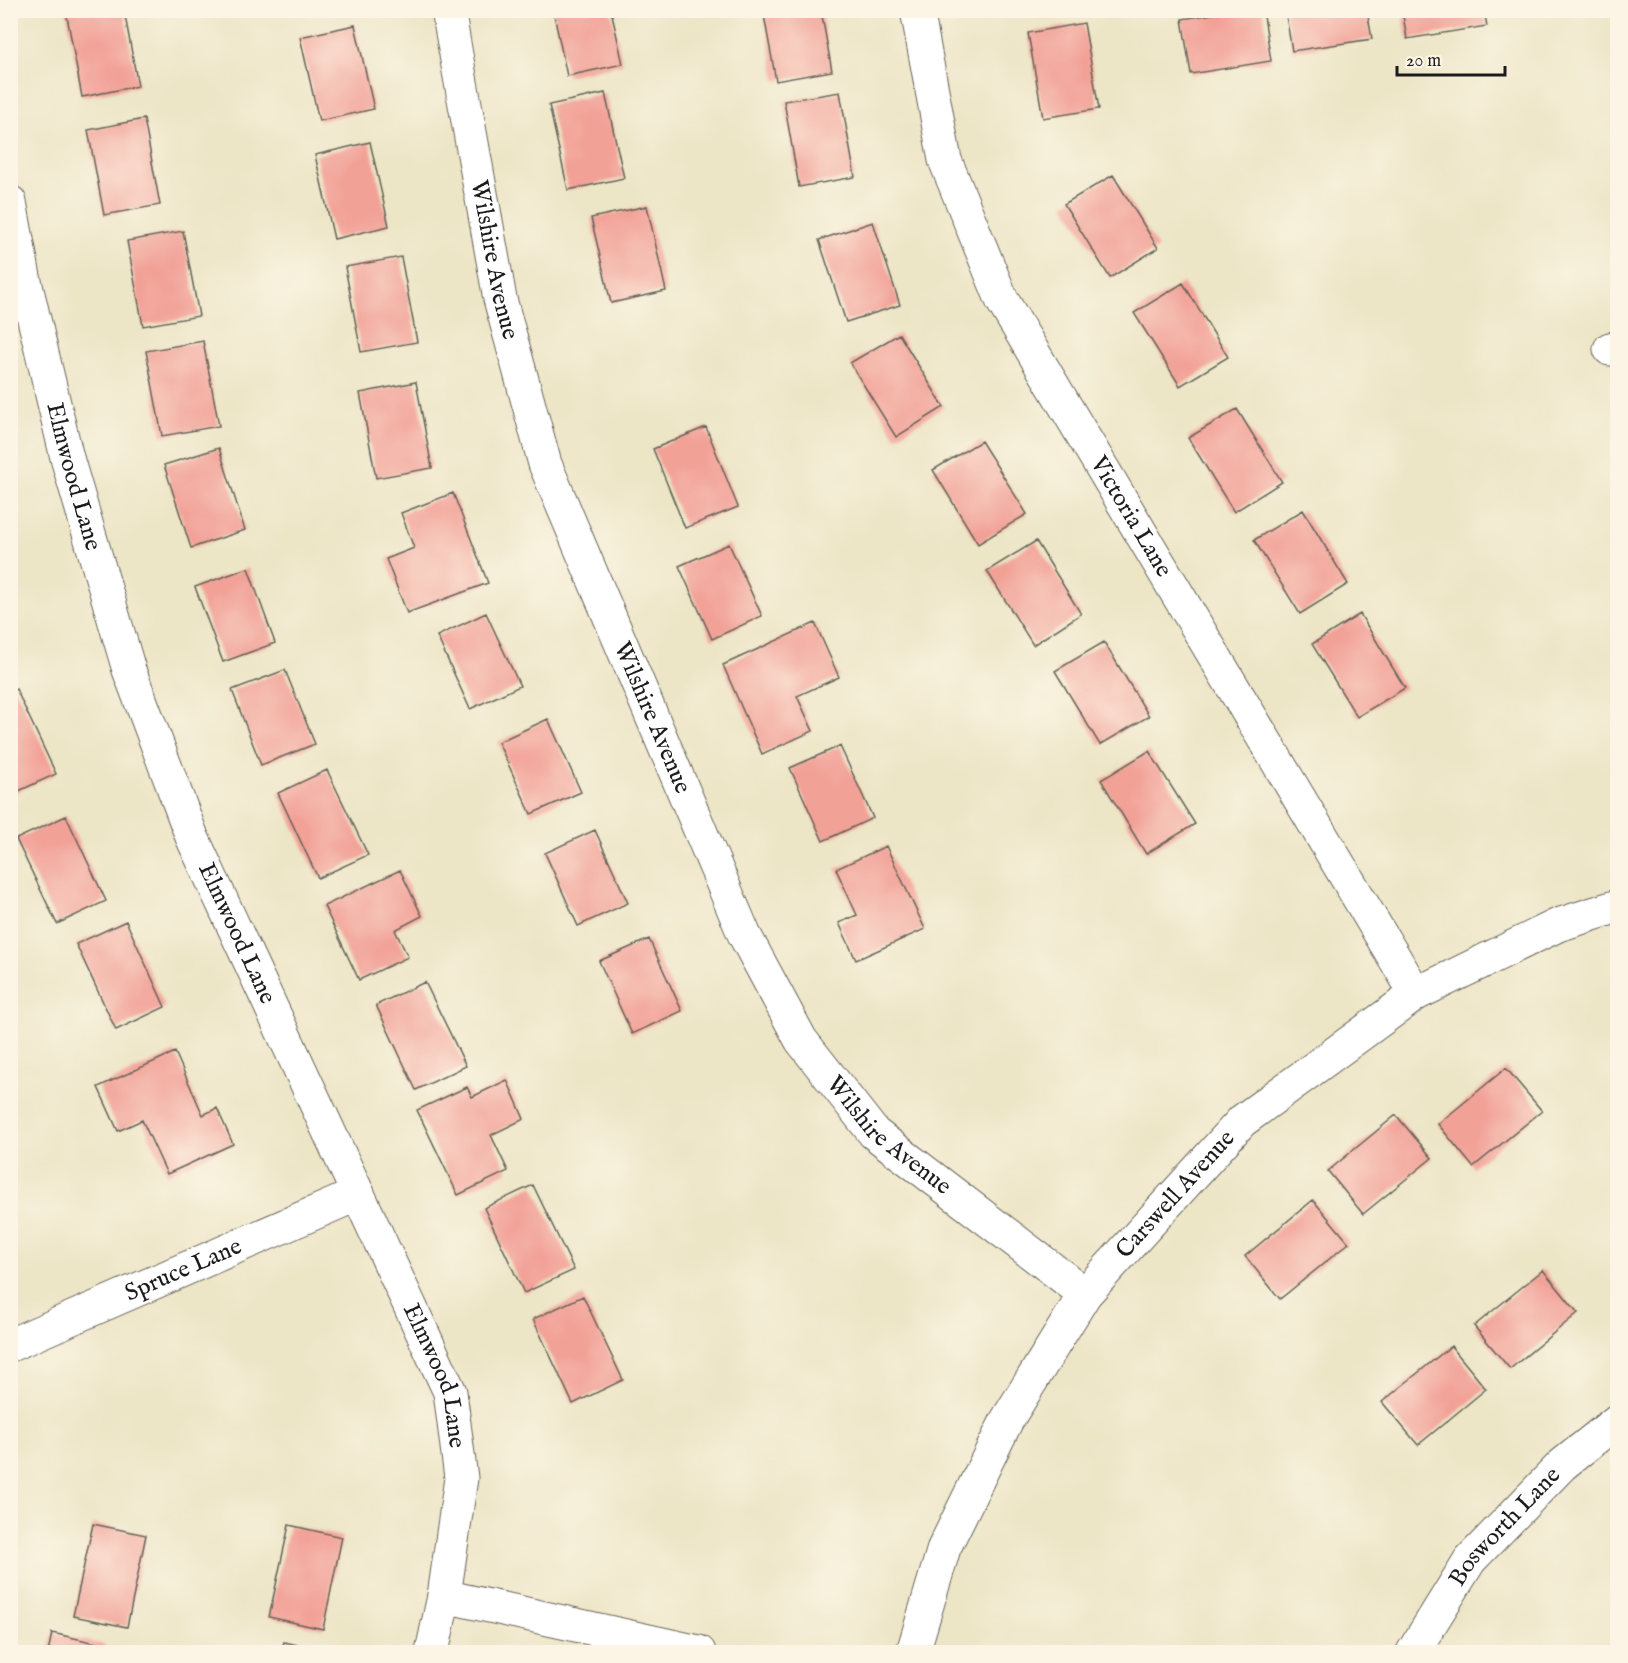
<svg xmlns="http://www.w3.org/2000/svg" width="1628" height="1663" font-family="'IM FELL English',serif">
<rect width="100%" height="100%" fill="#fcf5e5"/>
<filter id="ink" filterUnits="userSpaceOnUse"><feTurbulence type="fractalNoise" baseFrequency=".0167" numOctaves="2"/><feDisplacementMap in="SourceGraphic" scale="12" xChannelSelector="R" yChannelSelector="G"/><feConvolveMatrix kernelMatrix="1 2 1 2 8 2 1 2 1" color-interpolation-filters="sRGB"/></filter>
<filter id="wash" filterUnits="userSpaceOnUse"><feTurbulence type="fractalNoise" baseFrequency=".008" numOctaves="4" result="noise"/><feDisplacementMap in="SourceGraphic" scale="24" xChannelSelector="R" yChannelSelector="G"/><feGaussianBlur stdDeviation="1.35" result="paint"/><feColorMatrix in="noise" values="0 0 0 0 0 0 0 0 0 0 0 0 0 0 0 0 0 1.4 0 .05"/><feComposite in="paint" operator="in"/></filter>
<g filter="url(#wash)">
<rect width="100%" height="100%" fill="#ece5c6"/>
<g id="blocks">
<path fill="#f2a197" d="M124,10L138,86L82,97L66,11Z
M553,10H611L623,64L567,76Z
M763,10H821L832,71L776,81Z
M1236,10H1263L1271,61L1191,74L1182,19Z
M1285,10H1367L1372,39L1292,51Z
M1402,10H1484L1487,26L1407,39Z
M1084,23L1099,109L1043,118L1028,33Z
M355,25L374,109L319,121L300,37Z
M840,92L855,177L799,187L784,101Z
M605,93L624,178L568,190L549,105Z
M144,119L160,205L104,215L88,130Z
M370,142L389,226L334,239L315,155Z
M1113,175L1158,248L1110,278L1064,204Z
M647,206L666,291L611,303L591,218Z
M873,222L900,305L846,322L819,240Z
M183,231L199,316L143,326L127,241Z
M401,257L417,342L361,352L345,267Z
M1183,283L1228,357L1180,386L1134,313Z
M899,334L944,407L896,437L850,363Z
M203,341L219,426L162,436L146,351Z
M416,382L432,468L376,478L360,393Z
M1237,409L1282,482L1234,512L1188,438Z
M706,427L738,507L685,528L653,449Z
M981,441L1027,514L978,544L933,470Z
M219,448L245,530L191,548L164,465Z
M453,493L488,583L407,613L386,559L414,548L401,513Z
M1303,510L1348,584L1300,614L1254,540Z
M1036,541L1081,614L1033,645L987,571Z
M729,544L762,616L712,639L679,566Z
M248,568L275,643L223,662L195,587Z
M486,613L520,686L470,709L437,636Z
M1360,614L1405,688L1357,717L1312,644Z
M815,623L839,677L797,696L813,731L762,754L723,665Z
M1104,642L1149,716L1100,745L1055,671Z
M285,670L315,744L261,765L232,690Z
M16,689L56,774L10,795V692Z
M548,719L581,792L531,814L498,742Z
M840,746L873,818L823,841L790,768Z
M1149,751L1195,824L1146,854L1101,780Z
M327,770L368,855L318,878L278,793Z
M66,816L106,901L57,924L16,839Z
M595,830L628,903L578,926L545,853Z
M886,846L925,929L856,960L839,923L857,915L836,869Z
M400,870L422,916L395,930L408,957L359,980L324,906Z
M126,921L165,1007L116,1030L76,944Z
M649,939L682,1011L632,1034L599,961Z
M425,982L466,1066L416,1090L376,1005Z
M175,1052L203,1115L217,1108L233,1144L167,1174L142,1120L118,1131L98,1087Z
M1506,1068L1542,1111L1473,1167L1438,1124Z
M507,1080L524,1119L491,1135L508,1171L458,1195L417,1110L467,1087L472,1097Z
M1396,1115L1432,1158L1363,1214L1328,1171Z
M533,1185L574,1270L524,1293L484,1208Z
M1313,1200L1349,1243L1280,1299L1245,1256Z
M1543,1270L1578,1313L1510,1369L1474,1326Z
M583,1296L623,1380L573,1404L533,1319Z
M1451,1346L1486,1389L1418,1445L1382,1402Z
M93,1524L146,1535L127,1627L73,1616Z
M289,1525L342,1537L323,1629L269,1617Z
M52,1633L105,1645L103,1652H48Z
M284,1642L330,1652H281Z"/>
</g>
</g>
<g filter="url(#ink)">
<use href="#blocks" fill-opacity="0" stroke="#656258" stroke-width="1.5"/>
<g fill="none" stroke-linecap="round" stroke-linejoin="round">
<g stroke="#656258" stroke-width="35">
<g id="minor">
<path id="s1" d="M448,10L500,299L545,464L744,934L801,1040L874,1133L1085,1294"/>
<path id="s2" d="M917,10L945,160L1002,300L1416,994"/>
<path id="s3" d="M10,202L24,277L67,458L129,670L192,837L450,1392L461,1478L444,1596L432,1652"/>
<path d="M1610,349L1618,347"/>
<path id="s4" d="M10,1345L358,1194"/>
<path d="M444,1596L699,1652"/>
<path id="s5" d="M913,1652L944,1548L1007,1420L1085,1294L1242,1121L1416,994L1558,925L1618,906"/>
<path id="s6" d="M1413,1652L1470,1560L1562,1465L1618,1420"/>
</g>
</g>
<use href="#minor" stroke="#fff" stroke-width="33"/>
</g>
</g>
<g text-anchor="middle" dominant-baseline="central" stroke-width="4.5" stroke-linejoin="round" paint-order="stroke">
<g font-size="24" fill="#1c1c1c" stroke="#fcf5e5">
<text stroke="none"><textPath href="#s1" startOffset="254">Wilshire Avenue</textPath></text>
<text stroke="none"><textPath href="#s3" startOffset="282">Elmwood Lane</textPath></text>
<text stroke="none"><textPath href="#s2" startOffset="556">Victoria Lane</textPath></text>
<text stroke="none"><textPath href="#s1" startOffset="740">Wilshire Avenue</textPath></text>
<text stroke="none"><textPath href="#s3" startOffset="768">Elmwood Lane</textPath></text>
<text stroke="none"><textPath href="#s1" startOffset="1226">Wilshire Avenue</textPath></text>
<text stroke="none"><textPath href="#s5" startOffset="534">Carswell Avenue</textPath></text>
<text stroke="none"><textPath href="#s4" startOffset="189">Spruce Lane</textPath></text>
<text stroke="none"><textPath href="#s3" startOffset="1254">Elmwood Lane</textPath></text>
<text stroke="none"><textPath href="#s6" startOffset="156">Bosworth Lane</textPath></text>
</g>
</g>
<rect width="1628" height="1663" fill="none" stroke="#fcf5e5" stroke-width="36"/>
<path d="M1397 66v9h108v-9" fill="none" stroke="#1c1c1c" stroke-width="3"/>
<text x="1406" y="66" font-size="18" fill="#1c1c1c" stroke="#fcf5e5" stroke-width="4.5" paint-order="stroke">20 m</text>
</svg>
